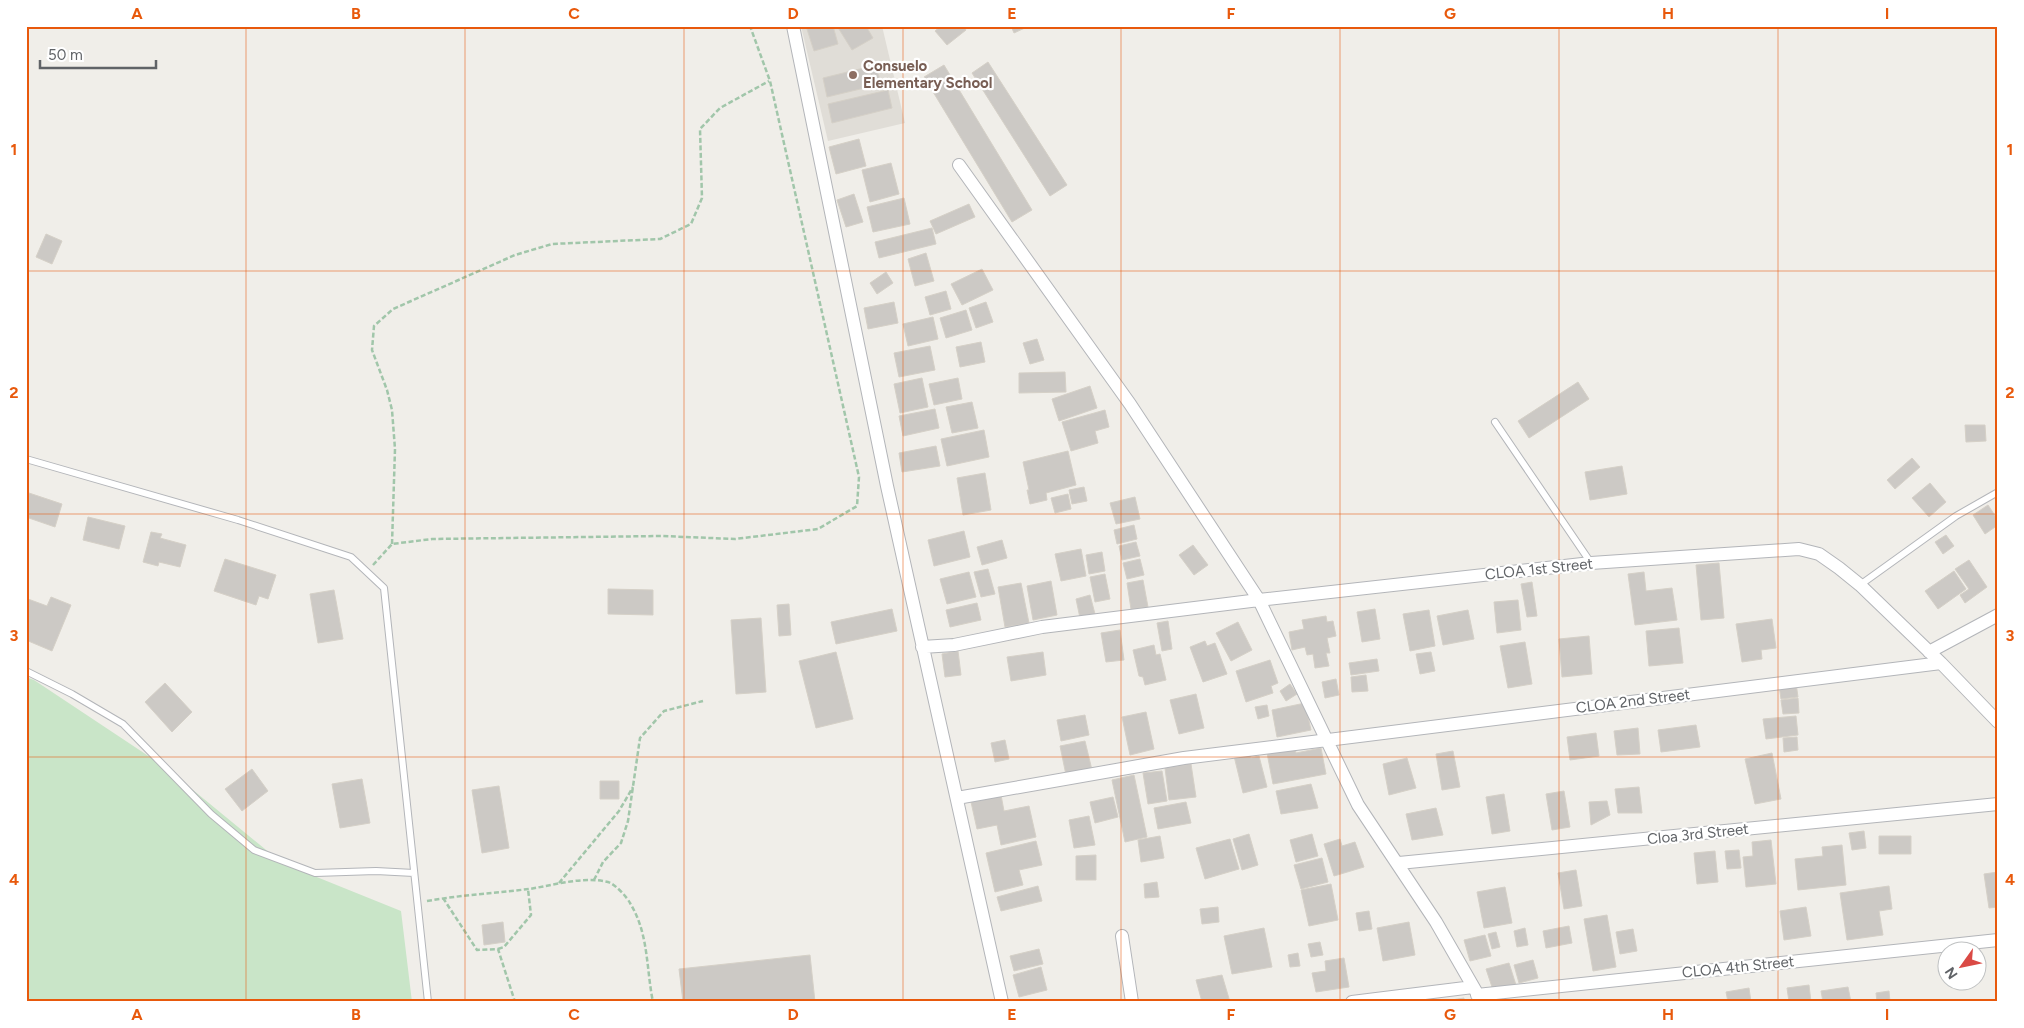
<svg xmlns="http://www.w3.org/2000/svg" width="2024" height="1028" font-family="Figtree,sans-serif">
<rect width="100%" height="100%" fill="#f0eee9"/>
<path fill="#e0ddd7" d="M801,26H882L905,123L828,141Z"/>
<path fill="#c9e5c8" d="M26,677L34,680L165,767L282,863L401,911L412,1002H26Z"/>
<path fill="#ccc9c5" stroke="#d5d0c7" d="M806,26H833L838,44L814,51Z
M837,26H866L873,38L852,50Z
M941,26H963L966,30L947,45L935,31Z
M1011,26H1027V27L1014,33Z
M988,62L1067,185L1050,196L972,73Z
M876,65L881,84L827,97L823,78Z
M944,65L1032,210L1012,222L924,77Z
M888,90L892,108L832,123L828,104Z
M859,139L866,166L836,174L829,147Z
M891,163L899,194L870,202L862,170Z
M854,194L863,222L846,227L837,200Z
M904,198L910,224L873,232L867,207Z
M969,204L975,217L936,234L930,221Z
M932,228L936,244L879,258L875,242Z
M46,234L62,241L52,264L36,257Z
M926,253L934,281L915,286L908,259Z
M982,269L993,290L962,305L951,284Z
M886,272L893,283L877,294L870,283Z
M946,291L951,309L930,315L925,297Z
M894,302L898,323L868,329L864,308Z
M986,302L993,322L976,328L969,308Z
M966,310L972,330L946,338L940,318Z
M933,317L938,339L908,346L903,324Z
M1037,339L1044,360L1030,364L1023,343Z
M981,342L985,362L960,367L956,347Z
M930,346L935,370L899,377L894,353Z
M1065,372L1066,392L1019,393V373Z
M922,378L928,407L900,413L894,384Z
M958,378L962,399L934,405L929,384Z
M1578,382L1589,399L1529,438L1518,421Z
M1090,386L1097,408L1059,421L1052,399Z
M972,402L978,428L952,433L946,407Z
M935,409L939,428L903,436L899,416Z
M1105,410L1109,427L1095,431L1098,443L1071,451L1062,422Z
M1965,425H1985L1986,441L1966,442Z
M984,430L989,457L947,466L941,439Z
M936,446L940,466L902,472L899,453Z
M1068,451L1076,485L1046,493L1047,500L1030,504L1027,490H1029L1023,462Z
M1912,458L1920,467L1895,489L1887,480Z
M1622,466L1627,494L1590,500L1585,472Z
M985,473L991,510L963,515L957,478Z
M1930,483L1946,502L1929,517L1912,498Z
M1084,487L1087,501L1072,504L1069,490Z
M26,492L62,504L55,527L26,517Z
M1068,494L1071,509L1055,513L1051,498Z
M1135,497L1140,519L1116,524L1110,503Z
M1988,505L1998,520V525L1985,534L1973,515Z
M88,517L125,526L119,549L83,540Z
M1134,525L1137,539L1117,544L1114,530Z
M964,531L970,557L934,566L928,540Z
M151,532L162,534L160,538L186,545L180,567L159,562L158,566L143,562Z
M1946,535L1954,546L1943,554L1935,542Z
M1002,540L1007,558L982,565L977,547Z
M1136,542L1140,556L1122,560L1119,546Z
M1193,545L1208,565L1194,575L1179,555Z
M1081,549L1086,576L1061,581L1055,554Z
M1102,552L1105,571L1089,574L1086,555Z
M225,559L276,575L268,599L259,596L256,605L214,591Z
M1140,559L1144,575L1127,579L1123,563Z
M1969,560L1987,587L1965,603L1960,595L1969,589L1955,569Z
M1719,563L1724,618L1701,620L1696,565Z
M988,569L995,594L981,597L974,572Z
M1954,571L1966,589L1938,609L1925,591Z
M969,572L976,597L947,604L940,579Z
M1644,572L1646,591L1672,588L1677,620L1635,625L1628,574Z
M1105,574L1110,599L1095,602L1090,577Z
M1143,580L1148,607L1131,609L1127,583Z
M1051,581L1057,615L1033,620L1027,586Z
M1532,582L1537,616L1527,617L1521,584Z
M1021,583L1029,623L1005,627L998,587Z
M608,589L653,590V615L608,614Z
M334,590L343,639L318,643L310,594Z
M1090,595L1095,614L1080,618L1076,599Z
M51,597L71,605L52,651L26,640V604L28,599L47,606Z
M1518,600L1521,630L1497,633L1494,602Z
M977,603L981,620L950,627L946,610Z
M789,604L791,635L779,636L777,605Z
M892,609L897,631L836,644L831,622Z
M1375,609L1380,639L1362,642L1357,612Z
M1429,610L1435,646L1410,651L1403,614Z
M1468,610L1474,639L1443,645L1437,616Z
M1326,616L1327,622L1333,621L1336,636L1327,638L1330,653H1326L1329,666L1315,668L1313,654L1307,655L1305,647L1292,650L1289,632L1304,629L1302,620Z
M761,618L766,692L736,694L731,620Z
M1772,619L1776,648L1761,650L1762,659L1742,662L1736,624Z
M1168,621L1172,649L1162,651L1157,623Z
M1238,622L1252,650L1231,661L1216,633Z
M1679,628L1683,663L1649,666L1646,631Z
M1120,630L1124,660L1106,662L1101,633Z
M1589,636L1592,674L1562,677L1559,639Z
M1205,641L1207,646L1215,643L1227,674L1203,682L1190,647Z
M1525,642L1532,684L1508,688L1500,646Z
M1154,645L1156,655L1160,654L1166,680L1145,685L1143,677L1139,676L1133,650Z
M958,651L961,675L945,677L942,654Z
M836,652L853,719L816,728L799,661Z
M1043,652L1046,675L1011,681L1007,657Z
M1431,652L1435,671L1420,674L1416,654Z
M1377,659L1379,671L1351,675L1349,663Z
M1270,660L1278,683L1271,686L1273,693L1246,702L1236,671Z
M1366,675L1368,691L1352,692L1351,677Z
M1336,679L1339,695L1325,698L1322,682Z
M165,683L192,712L172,732L145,702Z
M1796,683L1798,697L1781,699L1779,685Z
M1290,684L1297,694L1286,701L1280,691Z
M1196,694L1204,728L1179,734L1170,700Z
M1798,698L1799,713L1783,714L1781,700Z
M1305,703L1311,730L1277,737L1272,710Z
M1267,705L1269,716L1258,719L1255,707Z
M1146,712L1154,749L1130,755L1122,717Z
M1085,715L1089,735L1061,741L1057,720Z
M1796,716L1798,735L1766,739L1763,719Z
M1696,725L1700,747L1661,752L1658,730Z
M1638,728L1640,754L1617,755L1614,731Z
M1596,733L1599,756L1570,760L1567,737Z
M1797,737L1798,750L1784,752L1783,738Z
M1005,740L1009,759L995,762L991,743Z
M1085,741L1092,770L1066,775L1060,746Z
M1295,748L1296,753L1321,748L1326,774L1273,784L1267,753Z
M1453,751L1460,787L1442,790L1436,754Z
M1249,752L1251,758L1259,756L1267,787L1243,793L1234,756Z
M1772,753L1781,799L1755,804L1745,759Z
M1407,758L1416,788L1389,795L1383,764Z
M1191,764L1196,797L1169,800L1165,768Z
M252,769L268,791L242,811L225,789Z
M1162,771L1167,801L1148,804L1143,773Z
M1134,775L1147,837L1125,842L1112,780Z
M362,779L370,823L340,828L332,784Z
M600,781H619V799H600Z
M1311,784L1318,808L1281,814L1276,791Z
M499,786L509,848L482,853L472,790Z
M1639,787L1642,813H1618L1615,789Z
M1564,791L1570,827L1552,830L1546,794Z
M1504,794L1510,831L1492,834L1486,797Z
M1001,795L1004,811L1029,806L1036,837L1001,845L997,825L977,829L971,802Z
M1113,797L1118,817L1095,823L1090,802Z
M1607,801L1610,815L1591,825L1589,802Z
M1186,802L1191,823L1158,829L1154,808Z
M1436,808L1443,835L1412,840L1406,814Z
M1089,816L1095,845L1074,848L1069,820Z
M1864,831L1866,848L1852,850L1849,833Z
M1249,834L1258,865L1242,870L1233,839Z
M1312,834L1318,856L1296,862L1290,840Z
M1160,836L1164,858L1141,862L1138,840Z
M1879,836H1911V854H1879Z
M1230,839L1239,869L1205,879L1196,848Z
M1340,839L1342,846L1355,842L1364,867L1334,876L1324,844Z
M1771,840L1776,884L1746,887L1743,857L1753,856L1752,842Z
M1036,841L1042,865L1019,870L1023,885L995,892L986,853Z
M1842,845L1846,885L1798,890L1795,859L1823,856L1822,847Z
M1739,850L1741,868L1727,869L1725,851Z
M1715,851L1718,882L1697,884L1694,853Z
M1096,855V880H1076V856Z
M1322,858L1328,882L1301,889L1294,865Z
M1576,870L1582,906L1564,909L1558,873Z
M1998,872V907L1989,908L1984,874Z
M1157,882L1159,897L1145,898L1144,884Z
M1331,884L1338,920L1309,926L1301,890Z
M1038,886L1042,901L1001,911L997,897Z
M1889,886L1892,909L1879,911L1883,935L1847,940L1840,893Z
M1505,887L1512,923L1484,928L1477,892Z
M1218,907L1219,922L1202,924L1200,909Z
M1806,907L1811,936L1784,940L1780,911Z
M1369,911L1372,929L1359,931L1356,913Z
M1607,915L1616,967L1593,971L1584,919Z
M503,922L505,942L484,945L482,925Z
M1409,922L1415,955L1383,961L1377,928Z
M1569,926L1572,943L1546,948L1543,931Z
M1264,928L1272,967L1232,974L1224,936Z
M1525,928L1528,945L1517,947L1514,931Z
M1633,929L1637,951L1620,954L1616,932Z
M1496,932L1500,947L1492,949L1488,934Z
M1485,935L1491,956L1470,961L1464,940Z
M1320,942L1323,955L1311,957L1308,944Z
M1039,949L1043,964L1014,971L1010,956Z
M1298,953L1300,966L1290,967L1288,955Z
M810,955L815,1002H683L679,969Z
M1344,958L1349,987L1316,992L1312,973L1326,971L1325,961Z
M1533,960L1538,978L1519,983L1514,965Z
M1509,963L1516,985L1493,990L1486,969Z
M1041,967L1047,990L1019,997L1013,975Z
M1222,975L1230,1002H1202L1196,980Z
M1809,985L1811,1002H1789L1787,988Z
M1848,987L1851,1002H1823L1821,991Z
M1749,988L1751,1002H1728L1726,992Z
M1889,991L1890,1002H1877L1876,993Z
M1464,998V1002H1439Z"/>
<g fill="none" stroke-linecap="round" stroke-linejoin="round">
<g stroke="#b3b5b9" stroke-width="8">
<path id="service" d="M1495,422L1591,563
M26,459L238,520L351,557L384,588L428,1002
M1860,585L1956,516L1998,492
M26,671L72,694L123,724L211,814L254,850L315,873L376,871L414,873"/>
</g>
<g stroke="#b3b5b9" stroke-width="14">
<path id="minor" d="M793,26L887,486L1002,1002
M959,165L1130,404L1259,600L1358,805L1436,922L1482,1002
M922,647L954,645L1042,627L1259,600L1591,563L1799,549L1819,554L1839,568L1860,585L1941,663L1998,722
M1929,652L1998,615
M957,798L1184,758L1941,663
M1399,863L1998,804
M1122,936L1132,1002
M1477,995L1998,940
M1352,1002L1473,987"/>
</g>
<path stroke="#a1c6aa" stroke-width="2.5" stroke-dasharray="5 2.5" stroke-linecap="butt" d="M392,544L395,449L392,410L387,390L372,350L374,326L393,309L515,255L552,244L660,239L691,224L702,198L700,129L720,108L769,81
M373,565L392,544L432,539L662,536L735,539L818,529L857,506L859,477L770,81L750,26
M594,880L603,862L621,843L628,821L640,738L664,711L703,701
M559,883L619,811L633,787
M443,898L477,950L498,949L515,1002
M427,901C461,895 495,893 529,889C555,885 583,876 608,882C615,884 627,897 630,903C649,934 646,968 653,1002
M498,949L504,947L531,915L528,889"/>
<use href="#service" stroke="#fff" stroke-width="6"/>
<use href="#minor" stroke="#fff" stroke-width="12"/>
</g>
<path fill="none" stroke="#e8590c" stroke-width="1" stroke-opacity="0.55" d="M246,26V1002M465,26V1002M684,26V1002M903,26V1002M1121,26V1002M1340,26V1002M1559,26V1002M1778,26V1002M26,271H1998M26,514H1998M26,757H1998"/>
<circle fill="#8d6e63" stroke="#fff" stroke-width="2" cx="853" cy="75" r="5"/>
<g text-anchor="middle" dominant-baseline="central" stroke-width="4.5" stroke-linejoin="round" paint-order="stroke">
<g font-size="15" font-weight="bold" fill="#785e54" stroke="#fff" text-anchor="start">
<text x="863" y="66">Consuelo<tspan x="863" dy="17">Elementary School</tspan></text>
</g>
<g font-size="15" fill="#606367" stroke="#fff">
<text transform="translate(1539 569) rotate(-6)">CLOA 1st Street</text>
<text transform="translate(1633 701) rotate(-7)">CLOA 2nd Street</text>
<text transform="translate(1698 834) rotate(-6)">Cloa 3rd Street</text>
<text transform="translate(1738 967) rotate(-6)">CLOA 4th Street</text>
</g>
</g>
<rect width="2024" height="1028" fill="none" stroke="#ffffff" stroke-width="55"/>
<g transform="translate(1962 966) rotate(237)"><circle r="24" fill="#ffffff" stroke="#bfc1c2"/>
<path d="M0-4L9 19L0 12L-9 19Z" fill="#da4a45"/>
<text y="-8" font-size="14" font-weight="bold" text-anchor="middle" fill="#606367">N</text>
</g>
<path d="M40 60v8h116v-8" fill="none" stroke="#606367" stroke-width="2.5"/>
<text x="48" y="60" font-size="15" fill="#606367" stroke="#ffffff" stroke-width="4" paint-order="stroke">50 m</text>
<rect x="28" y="28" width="1968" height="972" fill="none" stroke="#e8590c" stroke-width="2"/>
<g font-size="16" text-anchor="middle" font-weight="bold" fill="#e8590c">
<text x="137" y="19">A</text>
<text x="356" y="19">B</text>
<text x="574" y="19">C</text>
<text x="793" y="19">D</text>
<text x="1012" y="19">E</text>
<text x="1231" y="19">F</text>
<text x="1450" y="19">G</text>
<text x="1668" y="19">H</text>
<text x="1887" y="19">I</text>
<text x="14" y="155">1</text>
<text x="2010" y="155">1</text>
<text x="14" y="398">2</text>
<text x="2010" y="398">2</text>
<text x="14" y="641">3</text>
<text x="2010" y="641">3</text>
<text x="14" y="885">4</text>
<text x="2010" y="885">4</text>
<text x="137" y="1020">A</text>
<text x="356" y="1020">B</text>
<text x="574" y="1020">C</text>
<text x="793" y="1020">D</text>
<text x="1012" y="1020">E</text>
<text x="1231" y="1020">F</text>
<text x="1450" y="1020">G</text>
<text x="1668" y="1020">H</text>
<text x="1887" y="1020">I</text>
</g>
</svg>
